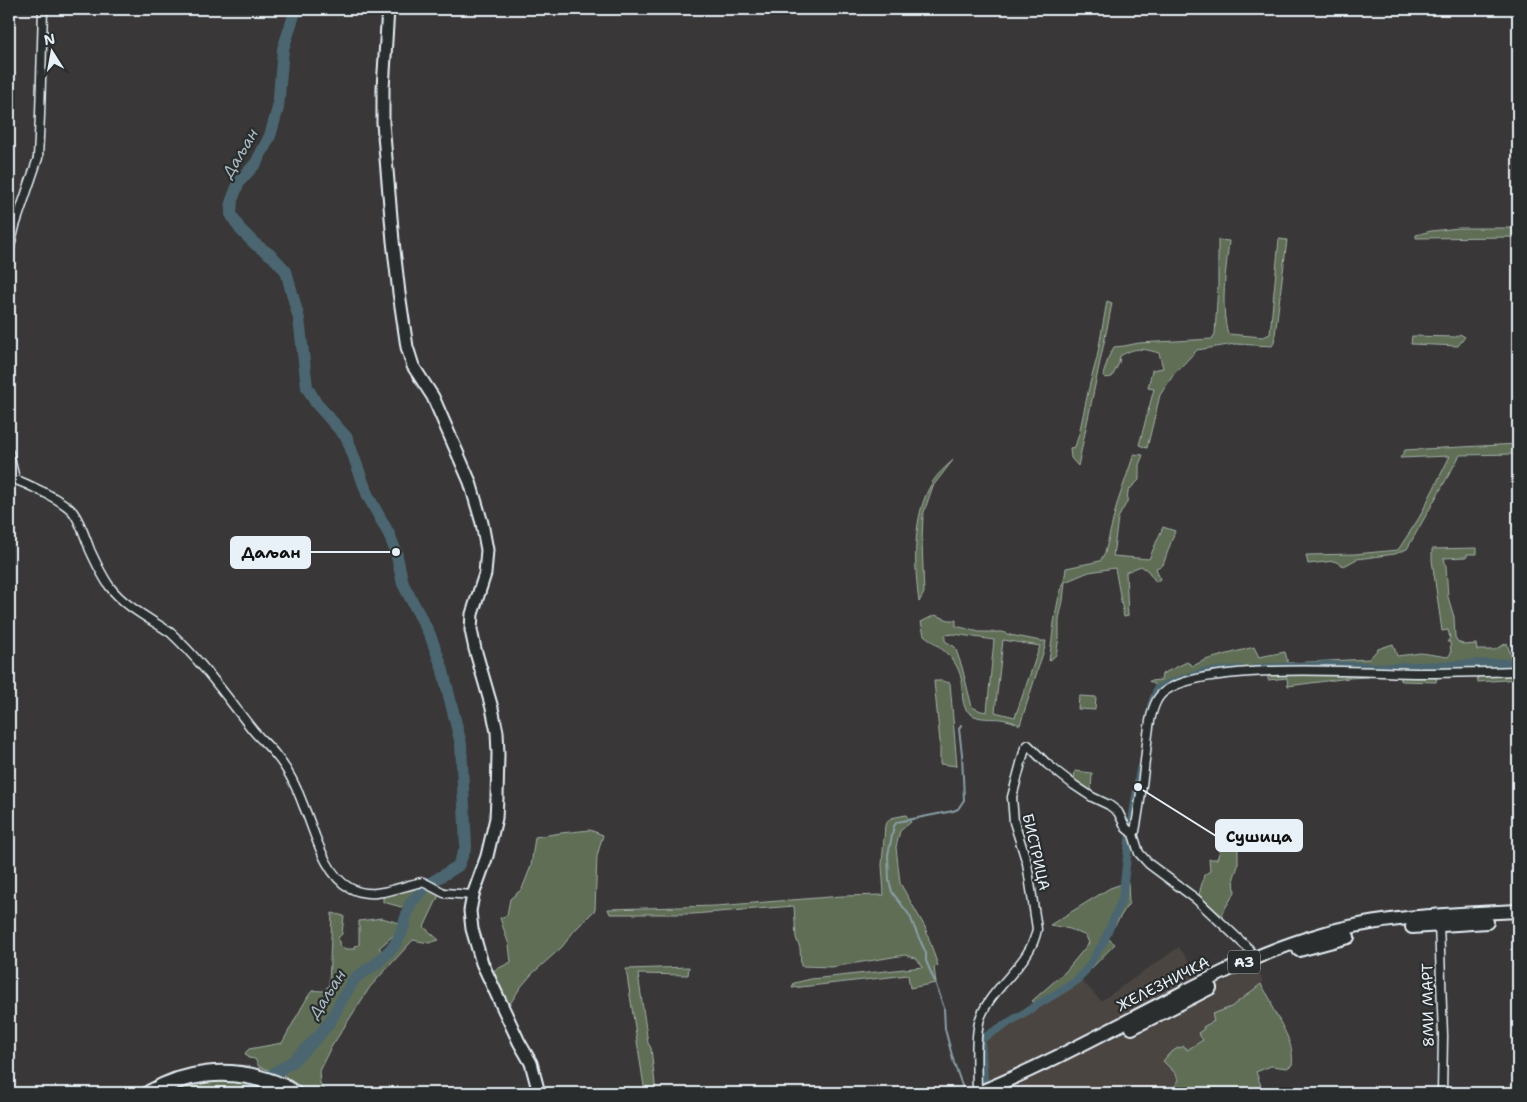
<svg xmlns="http://www.w3.org/2000/svg" width="1527" height="1102" font-family="'Shantell Sans',sans-serif">
<rect width="100%" height="100%" fill="#393738"/>
<filter id="ink" filterUnits="userSpaceOnUse"><feTurbulence type="fractalNoise" baseFrequency=".02" numOctaves="2"/><feDisplacementMap in="SourceGraphic" scale="10" xChannelSelector="R" yChannelSelector="G"/><feConvolveMatrix kernelMatrix="1 2 1 2 8 2 1 2 1" color-interpolation-filters="sRGB"/></filter>
<g filter="url(#ink)">
<path fill="#4b4443" d="M1179,947L1204,982L985,1090L981,1041L983,1038L1078,978L1087,986L1101,1001Z
M1256,966L1263,982L1179,1080L1170,1093H1021L1020,1083Z"/>
<path fill="#606e57" stroke="#a4b0a8" fill-rule="evenodd" d="M1459,228H1518V237L1416,238V235L1431,231Z
M1279,239L1287,240L1274,343L1272,346L1235,344L1197,350L1174,374L1160,395L1147,448L1139,445L1154,389L1148,388L1152,370L1163,368L1159,353C1141,348 1136,347 1120,356L1119,363L1112,377L1105,378L1103,375L1109,356L1114,347L1124,346L1139,343L1212,339L1215,334L1218,285V240L1229,241C1226,271 1220,304 1228,334L1263,337L1270,334Z
M1107,301L1112,303L1109,319L1078,466L1071,458L1070,448L1075,447L1079,434L1090,383L1097,358Z
M1460,334L1465,337L1458,346L1411,344L1412,336L1456,337Z
M1518,444V454L1460,455L1407,549L1395,554L1357,559L1344,566L1334,561L1308,564L1306,555H1308L1355,554L1398,550L1419,518L1450,456L1400,458L1405,450Z
M1134,454L1143,455L1139,465V480L1128,491L1127,502L1118,518L1113,556L1149,559L1163,527L1175,531L1163,565L1156,568L1160,579L1156,582L1148,571L1141,566L1126,572L1128,616L1124,617L1115,568L1089,572L1065,582L1063,601L1059,619V638L1056,655L1049,661C1052,643 1053,624 1057,606C1059,593 1065,581 1066,568L1100,561L1105,553L1117,504Z
M953,460L933,486L923,515L922,542L924,593L919,602C914,566 912,515 932,483C937,474 946,467 953,460Z
M1477,548V554H1467V557L1444,558L1446,566L1448,597L1454,617L1455,637L1458,642L1465,645L1476,644L1477,650H1494L1507,643L1511,657H1518V679L1478,682L1477,672L1438,673L1436,682L1402,681L1396,675L1372,673L1369,677L1349,678L1288,686L1287,678L1268,680V674L1207,676L1162,689L1149,681L1161,680L1162,674L1187,662L1193,666L1205,660L1254,647L1259,657L1285,652L1288,663L1369,659L1378,649L1393,644L1397,656L1421,653L1448,657L1451,653L1450,642H1447L1450,638L1448,630L1442,631L1432,560V549Z
M935,615L949,620H956V626L979,632H1002L1010,635L1041,641H1046L1045,647L1020,725C1014,722 1008,720 1001,719C992,718 979,720 971,714C959,707 964,689 961,678C957,658 939,647 924,635L921,622ZM954,634L994,640L987,712L981,711L972,707L962,667L955,647L945,641V635ZM1003,640L1040,646L1015,717L995,712Z
M934,681H942L950,683L957,766L940,764V742Z
M1079,696L1096,697L1095,710L1078,709Z
M1075,771L1092,773L1091,792L1074,780Z
M906,815L911,822L900,831L896,847L900,883L925,927L938,966L934,967L936,983L910,988L908,975L792,988L794,983L811,979L923,967L917,959L905,955L832,967L801,966L800,948L796,938L794,906L693,914H610L608,909L716,906L842,896L884,895L882,865L885,825L891,818Z
M590,830L603,835L597,856L595,910L574,931L562,947L532,974L520,988L510,1004L503,994L493,971L511,962L509,945L500,918L507,915L510,899L522,889L531,866L535,837L561,833Z
M1225,836H1236L1238,846V866L1234,877L1235,892L1221,915L1199,895L1204,875L1210,871L1209,859H1217Z
M1128,882L1129,903L1115,925L1106,937L1115,944L1083,977L1078,978L1038,1004L1032,1001L1066,971L1089,943L1086,936L1070,929L1050,925L1110,888Z
M419,884L440,893L424,927L439,940L429,943L413,940L370,987L330,1049L319,1071L320,1083L323,1089L336,1093H309L282,1074L259,1067L255,1059L248,1058L245,1053L249,1049L282,1043C286,1036 309,993 312,991C315,990 320,991 324,991L329,985L332,913L344,916L342,934L338,938L340,946L346,949H355V946L359,945V921L382,918L399,923L402,922L405,908L383,902V897ZM395,934L401,940L387,956L379,948Z
M689,967L688,975L638,974L648,1043L651,1048L656,1093H645L626,969Z
M1261,984C1264,990 1269,996 1271,1001C1272,1004 1272,1006 1273,1009C1282,1026 1295,1045 1292,1065L1287,1068L1271,1066L1256,1072L1261,1086L1270,1093H1170L1179,1080L1175,1073L1163,1061L1169,1054L1179,1047L1180,1048L1184,1046L1187,1050L1203,1040L1198,1033L1204,1029L1203,1027L1214,1021L1212,1015L1213,1014L1231,1007Z
M246,1080L280,1093H167C183,1079 225,1080 246,1080Z"/>
<g fill="none" stroke-linecap="round" stroke-linejoin="round">
<path stroke="#8a9ea6" stroke-width="2" d="M961,725L959,729L962,754L964,800L958,809L953,811L897,822L894,826L888,855L889,880L892,892L910,916L915,929L926,953V961L935,982L944,1008L945,1029L954,1063L964,1091"/>
<path stroke="#4b666f" stroke-width="8" d="M1255,668L1328,665L1392,667L1518,662
M1151,706L1157,689L1170,683L1204,672L1241,669
M985,1093L981,1041L983,1038L1075,982L1086,970L1104,941L1122,899L1129,841L1140,769"/>
<path stroke="#4b666f" stroke-width="12" d="M247,1093L257,1084L293,1061L316,1039L330,1022L342,999L355,978L376,964L394,946L401,934L410,904L427,885L458,866L466,847L461,744L442,667L430,635L403,584L396,552L389,534L368,496L347,438L316,403L307,387L299,319L286,271L272,256L255,244L240,229L231,214L232,200L239,182L256,163L270,136L278,108L283,49L296,9"/>
<g stroke="#e8f1f8" stroke-width="11">
<path id="street" d="M9,251L15,226L38,158L40,115L43,9
M9,453L14,475L13,479
M9,477C25,483 62,499 73,512C81,523 85,537 90,550C96,563 102,576 110,587C125,607 151,619 171,633C202,662 226,696 252,729C259,738 268,745 275,754C288,769 297,788 304,807C315,832 324,874 350,888C374,901 399,886 423,882L444,893L473,895
M1133,834L1135,831C1140,805 1143,778 1146,752C1148,735 1149,715 1157,700C1178,658 1370,673 1416,673C1450,673 1484,672 1518,671
M1439,923L1443,1036L1442,1093
M977,1093C977,1074 974,1032 981,1016C994,984 1031,964 1037,929L1027,863L1014,822L1012,797L1025,748L1028,745L1047,764L1074,785L1092,797L1109,805L1118,812L1126,828L1133,834L1139,853L1149,864L1196,899L1249,949L1253,959"/>
</g>
<g stroke="#e8f1f8" stroke-width="15">
<path id="secondary" d="M388,9L383,88V123L393,241L399,293L407,347L413,366L433,397L470,482L482,523L487,550L485,574L472,614L471,630L475,649L492,708L497,732L498,754L497,798L496,818L487,856L473,895L470,911L472,929L482,963L519,1042L531,1063L539,1093"/>
</g>
<g stroke="#e8f1f8" stroke-width="16">
<path id="primary" d="M1412,927L1487,922
M1299,950L1348,937
M1132,1028L1210,988
M978,1093C1046,1065 1111,1029 1176,996C1222,972 1269,949 1319,935C1380,916 1454,914 1518,911"/>
</g>
<g stroke="#e8f1f8" stroke-width="19">
<path id="highway" d="M150,1093C185,1072 227,1068 265,1080C275,1083 285,1087 293,1093"/>
</g>
<use href="#street" stroke="#2a2d2e" stroke-width="8"/>
<use href="#secondary" stroke="#2a2d2e" stroke-width="11"/>
<use href="#primary" stroke="#2a2d2e" stroke-width="12"/>
<use href="#highway" stroke="#2a2d2e" stroke-width="15"/>
</g>
</g>
<g text-anchor="middle" dominant-baseline="central" stroke-width="4.5" stroke-linejoin="round" paint-order="stroke">
<rect fill="#2a2d2e" stroke="#afb6bb" stroke-width="1" x="1228" y="950.5" width="32" height="23" rx="4"/>
<g font-size="14" font-weight="bold" fill="#e8f1f8">
<text x="1244" y="962">A3</text>
</g>
<g font-size="15" fill="#e8f1f8" stroke="#2a2d2e">
<text transform="translate(1036 852) rotate(77)">БИСТРИЦА</text>
<text transform="translate(1163 984) rotate(-27)">ЖЕЛЕЗНИЧКА</text>
<text transform="translate(1428 1005) rotate(-91)">8МИ МАРТ</text>
</g>
<g font-size="16" font-style="italic" fill="#a9b9c1" stroke="#2a2d2e">
<text transform="translate(240 153) rotate(-59)">Даљан</text>
<text transform="translate(327 994) rotate(-57)">Даљан</text>
</g>
</g>
<path fill="none" stroke="#e8f1f8" stroke-width="2" d="M396 552L310 552M1138 787L1216 836"/>
<g fill="#e8f1f8" stroke="#2a2d2e" stroke-width="2">
<circle cx="396" cy="552" r="5"/>
<circle cx="1138" cy="787" r="5"/>
</g>
<g fill="#e8f1f8" stroke="#e8f1f8" stroke-width="2">
<rect x="231" y="537" width="79" height="31" rx="5"/>
<rect x="1216" y="820" width="86" height="31" rx="5"/>
</g>
<g font-size="16" text-anchor="middle" font-weight="bold" fill="#111">
<text x="271" y="558">Даљан</text>
<text x="1259" y="842">Сушица</text>
</g>
<rect width="1527" height="1102" fill="none" stroke="#2a2d2e" stroke-width="30"/>
<rect x="15" y="15" width="1497" height="1072" fill="none" stroke="#e8f1f8" stroke-width="2" filter="url(#ink)"/>
<g transform="translate(52 52) rotate(349)" stroke="#2a2d2e" stroke-width="4" paint-order="stroke">
<path d="M0-4L9 19L0 12L-9 19Z" fill="#e8f1f8"/>
<text y="-8" font-size="14" font-weight="bold" text-anchor="middle" fill="#e8f1f8">N</text>
</g>
</svg>
